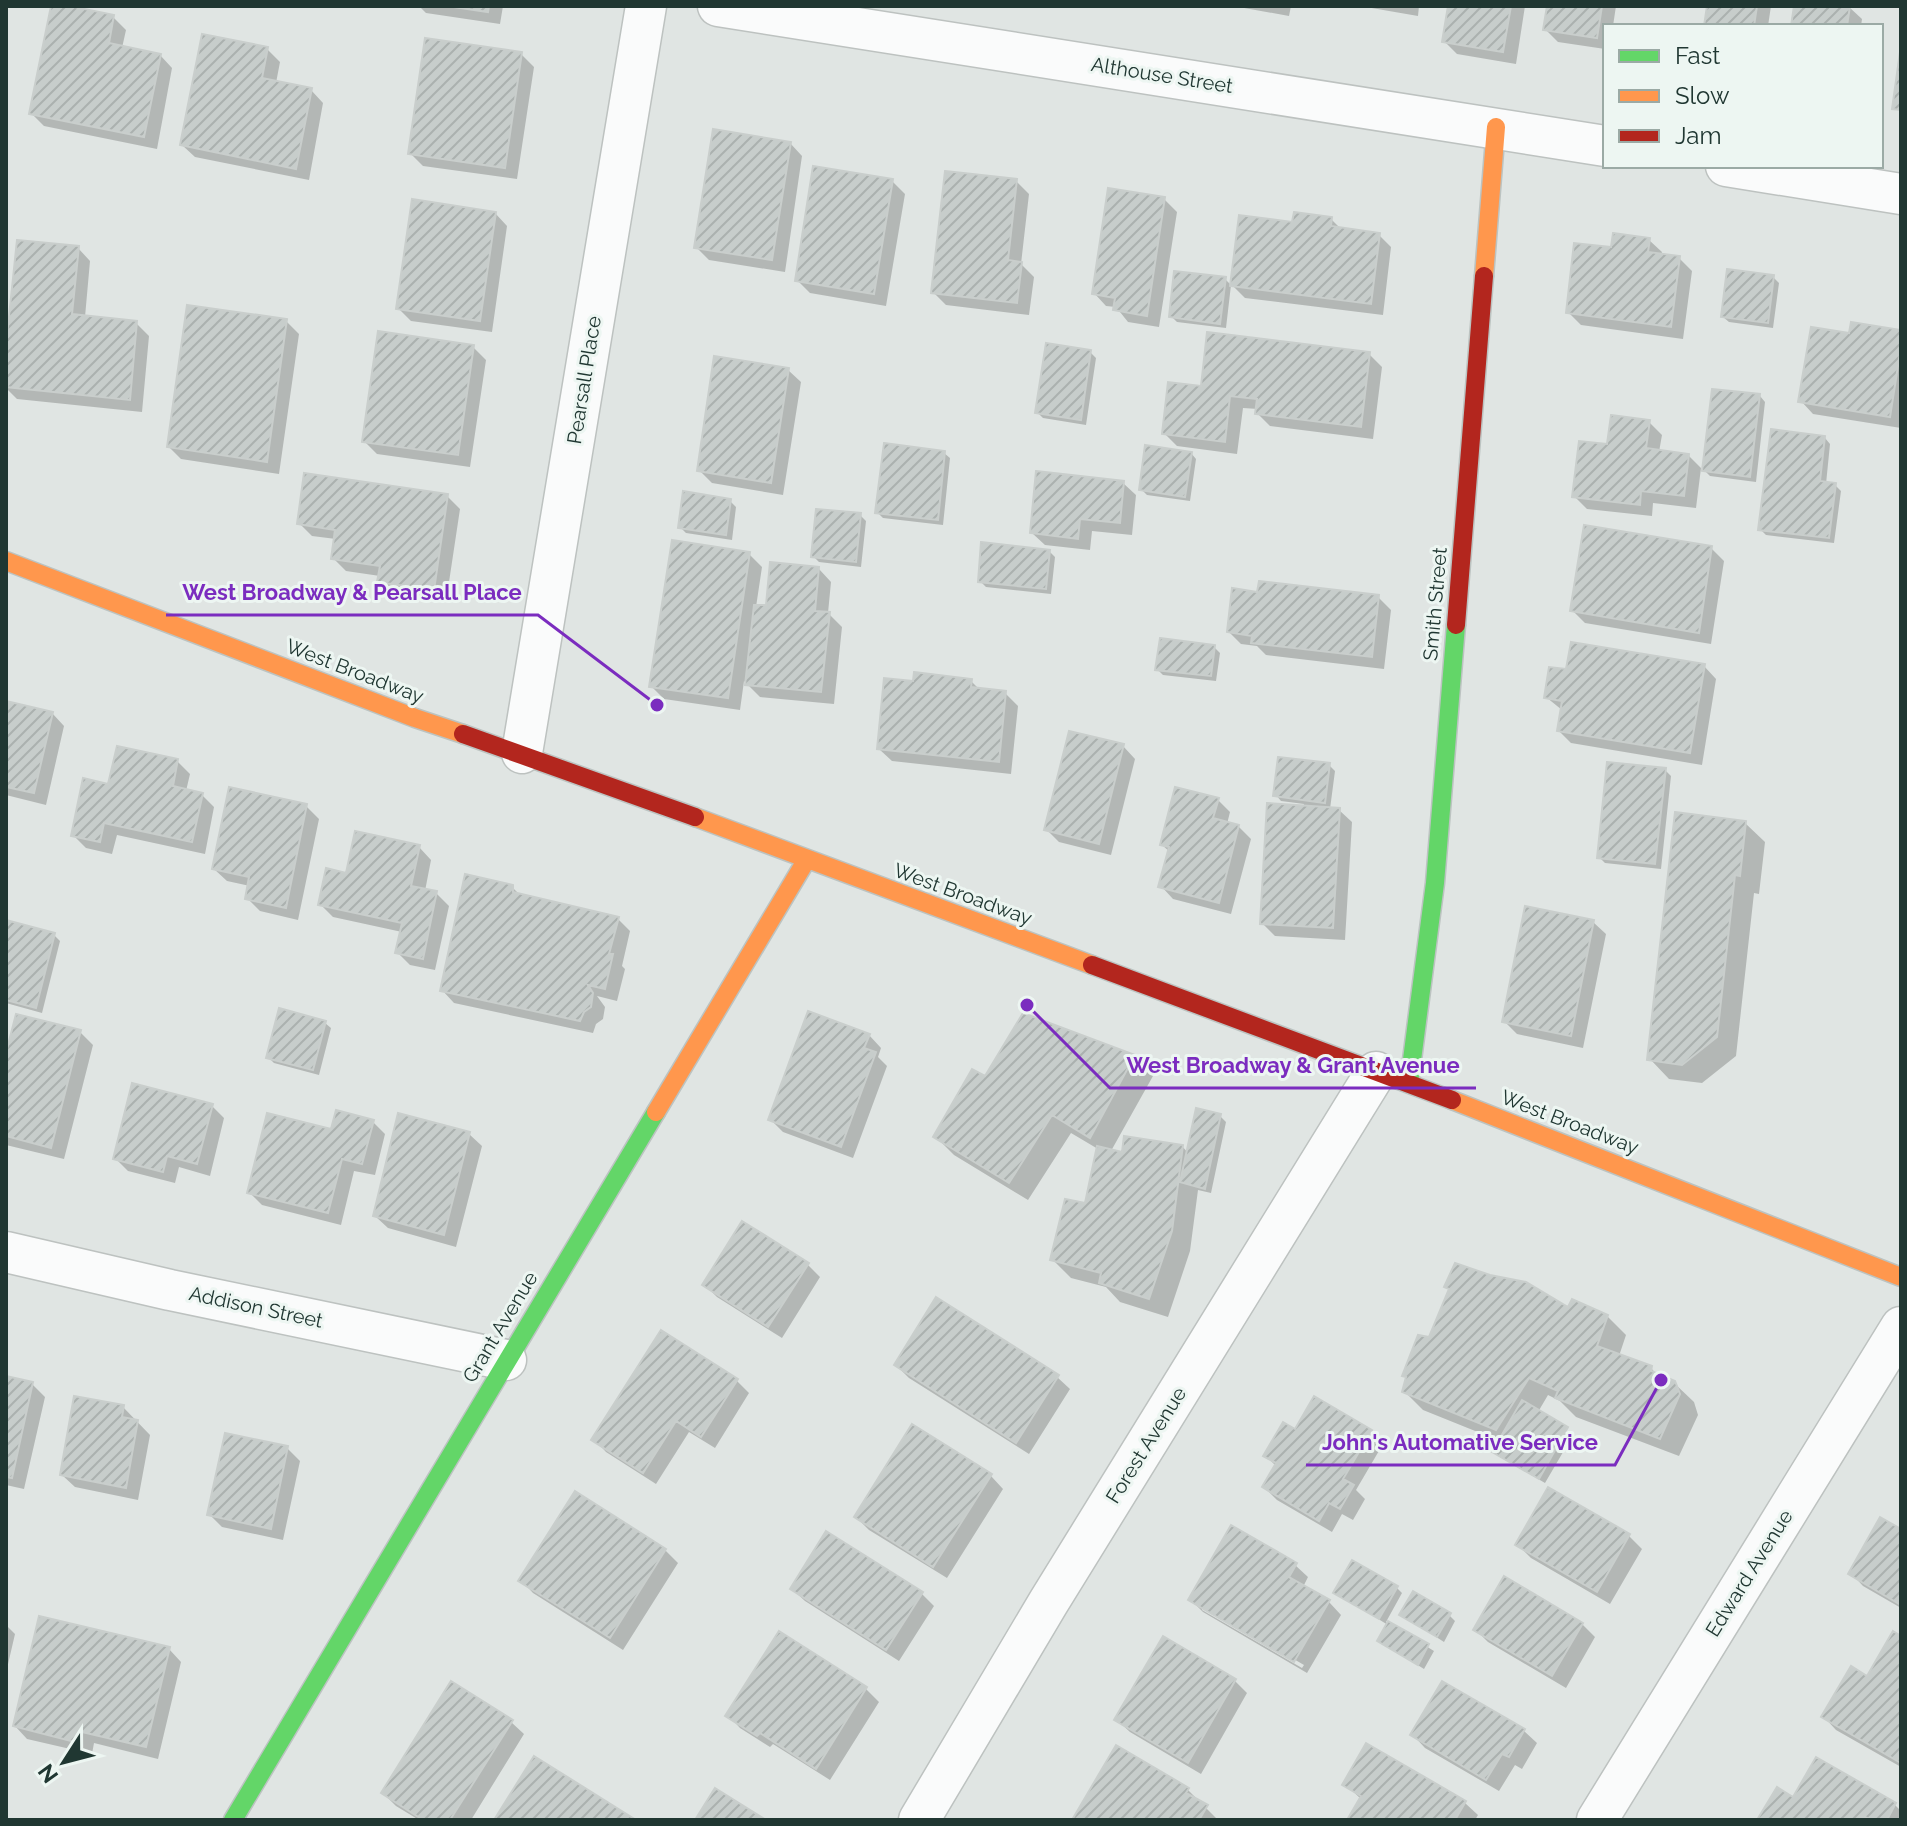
<svg xmlns="http://www.w3.org/2000/svg" width="1907" height="1826" font-family="Raleway,sans-serif">
<defs>
<pattern id="building-hatch" width="6" height="6" patternUnits="userSpaceOnUse" patternTransform="scale(2)"><rect width="6" height="6" fill="#c7cdcb"/><path d="M-1 1l2-2M0 6l6-6M5 7l2-2" fill="none" stroke="#abb1af"/></pattern>
</defs>
<rect width="100%" height="100%" fill="#e0e5e3"/>
<path fill="#0003" fill-rule="evenodd" d="M53,6L113,17L126,30L122,48L160,55L172,68L157,149L44,126L31,113Z
M419,6H503L500,24L426,13Z
M1233,6H1291L1289,16Z
M1360,6H1419L1418,16Z
M1450,6H1525L1516,64L1457,54L1444,41Z
M1549,6H1616L1613,26H1605V49L1558,42L1545,29Z
M1709,6H1771L1768,26H1706Z
M1796,6L1849,7L1862,19L1861,26H1793Z
M267,49L280,62L276,83L311,90L323,103L309,180L195,157L182,145Z
M521,54L534,67L517,179L423,166L410,153Z
M790,143L802,156L785,272L709,260L696,247Z
M892,181L905,194L886,306L810,293L797,280Z
M1016,181L1029,194L1021,264L1034,277L1029,315L946,305L933,292Z
M1164,199L1177,212L1159,327L1128,322L1116,307L1106,306L1094,293Z
M495,213L507,226L492,332L411,321L398,308Z
M1331,219L1342,230L1379,235L1391,247L1383,315L1245,298L1232,285L1294,224Z
M1649,240L1662,252L1661,256L1679,258L1692,271L1683,339L1581,325L1568,312L1613,250Z
M78,248L90,261L85,317L136,323L149,336L142,412L17,399L6,388V364Z
M1773,277L1779,283L1773,328L1729,322L1723,317Z
M1225,279L1231,285L1226,328L1177,322L1171,316Z
M286,321L299,334L279,474L181,459L169,447Z
M1901,332V428L1813,414L1801,401L1850,335Z
M473,347L486,360L470,467L377,454L364,441Z
M1090,352L1096,358L1086,425L1043,418L1037,412Z
M1369,354L1382,367L1373,439L1270,426L1257,413L1258,409L1243,408L1237,454L1177,446L1164,433L1203,388Z
M788,370L801,382L783,495L712,483L699,470Z
M1760,396L1765,402L1756,482L1710,476L1704,470Z
M1649,422L1662,435L1659,452L1688,455L1701,468L1696,508L1653,503L1652,516L1587,509L1574,496Z
M1825,438L1830,444L1826,484L1835,485L1841,491L1834,543L1766,535L1760,529Z
M944,453L950,458L943,525L883,518L877,512Z
M1191,453L1196,459L1190,501L1147,495L1141,489Z
M1123,483L1136,495L1132,535L1092,531L1090,550L1045,545L1032,533Z
M447,496L460,509L446,602L392,594L380,581V576L346,571L333,558L336,539L312,536L299,523Z
M730,501L736,507L732,540L686,533L680,527Z
M860,515L866,521L861,567L819,562L813,556Z
M1711,548L1724,561L1711,644L1585,623L1572,610Z
M1049,551L1055,557L1051,594L986,587L980,581Z
M749,554L762,567L756,607H768L819,569L831,582L828,613L842,627L834,704L760,697L744,681L740,710L664,699L651,686Z
M1259,594L1378,597L1391,610L1384,669L1266,655L1257,646L1241,644L1229,632Z
M1214,647L1220,653L1216,681L1163,675L1157,669Z
M1704,666L1716,679L1702,765L1571,743L1559,731L1562,710L1546,697L1568,671Z
M971,681L980,690L1005,693L1018,706L1011,774L892,761L879,749Z
M6,703L52,713L64,726L46,805L6,795Z
M1123,746L1135,759L1111,855L1059,842L1046,829Z
M177,761L190,774L186,791L202,795L214,807L205,854L117,835L112,854L86,848L73,835L110,786Z
M1329,765L1335,771L1330,809L1339,810L1352,822L1345,940L1275,936L1262,923L1304,804L1281,801L1276,795Z
M1665,770L1671,776L1661,869L1605,863L1599,857Z
M1218,800L1230,812L1227,824L1238,826L1251,839L1231,914L1173,899L1161,886L1170,852L1162,845Z
M306,806L319,819L298,920L260,911L247,898L250,886L227,881L214,869Z
M1745,823L1765,842L1759,894L1754,893L1736,1056L1702,1083L1669,1079L1650,1059Z
M419,847L431,860L425,891L436,893L449,906L435,970L410,965L397,952L402,932L333,917L320,904L347,876Z
M512,887L521,896L618,919L630,931L622,966L625,969L617,1001L597,996L605,1007L603,1019L596,1024L593,1033L454,1003L442,990Z
M1593,922L1606,934L1583,1048L1517,1034L1504,1021Z
M6,930L54,935L60,941L42,1013L6,1003Z
M325,1023L331,1028L319,1075L274,1063L268,1057Z
M80,1032L93,1045L64,1159L6,1145V1057Z
M869,1035L881,1048L878,1057L887,1066L853,1158L783,1132L771,1120Z
M1134,1057L1153,1076L1111,1151L1123,1154L1182,1146L1188,1153L1220,1116L1226,1122L1211,1193L1198,1190L1190,1251L1168,1317L1120,1302L1106,1287L1071,1278L1052,1259L1086,1205L1098,1149L1071,1133L1028,1200L954,1155L935,1136L986,1078Z
M212,1106L224,1118L210,1176L179,1167L175,1183L128,1171L115,1158Z
M373,1122L385,1134L375,1175L354,1171L341,1225L262,1205L249,1192L332,1132Z
M469,1134L482,1146L456,1247L388,1228L375,1216Z
M807,1264L820,1277L782,1338L717,1297L704,1284Z
M1447,1287L1607,1316L1626,1335L1619,1356L1651,1368L1659,1377L1674,1383L1694,1402L1698,1415L1679,1456L1576,1417L1560,1401L1548,1395L1538,1412L1573,1435L1545,1483L1500,1457L1494,1452L1500,1441L1423,1410L1404,1391L1408,1379L1404,1375L1430,1340L1451,1291Z
M896,1365L1057,1377L1070,1389L1029,1454L909,1378Z
M6,1378L32,1384L45,1397L24,1489L6,1485Z
M737,1381L749,1393L715,1448L689,1432L656,1484L606,1452L594,1439Z
M123,1407L150,1435L138,1500L75,1487L62,1475Z
M1371,1431L1383,1444L1356,1490L1365,1499L1353,1520L1342,1514L1332,1532L1277,1500L1264,1487L1276,1466L1266,1456L1296,1432Z
M287,1448L300,1461L283,1540L222,1527L209,1514Z
M991,1476L1003,1489L947,1578L869,1530L856,1517Z
M1549,1490L1629,1536L1642,1549L1610,1604L1531,1558L1518,1545Z
M1901,1532V1608L1863,1586L1851,1573Z
M665,1550L678,1563L623,1650L533,1593L521,1580Z
M1295,1565L1308,1577L1303,1587L1329,1602L1341,1615L1307,1673L1203,1612L1190,1599ZM1202,1606L1304,1665L1302,1668L1202,1610Z
M1396,1587L1402,1593L1386,1622L1434,1651L1424,1669L1379,1641L1388,1625L1336,1593Z
M792,1589L921,1593L934,1606L899,1661L805,1601Z
M1402,1615H1449L1455,1621L1444,1642Z
M1582,1624L1595,1637L1566,1688L1488,1642L1476,1630Z
M6,1625L15,1634L6,1673Z
M779,1634L866,1689L879,1702L830,1780L773,1744L770,1747L740,1728L728,1715Z
M1901,1638V1767L1836,1730L1824,1717L1868,1679Z
M169,1649L181,1662L158,1759L94,1743L92,1754L27,1739L15,1726Z
M1235,1681L1247,1693L1201,1774L1130,1732L1117,1720Z
M1443,1683L1524,1731L1537,1743L1522,1769L1515,1765L1499,1791L1425,1748L1413,1735Z
M511,1722L524,1734L471,1820H419L396,1806L383,1793Z
M1367,1746L1465,1803L1478,1815L1475,1820H1350L1361,1799L1345,1784Z
M1188,1790L1218,1820H1074Z
M1794,1799L1895,1805L1901,1811V1820H1760Z"/>
<path fill="url(#building-hatch)" stroke="#c9cecc" stroke-width="2" d="M51,6H70L114,15L109,43L161,54L144,137L29,114Z
M447,6H489L488,12Z
M1448,6H1511L1503,52L1442,42Z
M1547,6H1602L1597,38L1543,30Z
M1707,6H1757L1754,26H1704Z
M1794,6H1850L1847,26H1791Z
M202,34L268,47L262,78L312,88L296,169L180,145Z
M425,38L522,52L505,168L408,154Z
M1901,45V110L1892,109Z
M713,129L791,142L772,260L694,248Z
M813,166L893,179L874,294L795,281Z
M945,171L1017,179L1008,260L1022,262L1017,303L931,293Z
M1108,188L1165,197L1147,316L1113,310L1115,298L1092,294Z
M412,199L496,212L480,321L396,309Z
M1294,212L1332,217L1331,226L1380,233L1371,304L1230,286L1239,215L1292,222Z
M1613,233L1650,238L1648,252L1680,256L1671,327L1566,313L1574,243L1611,247Z
M17,240L79,246L72,314L137,321L130,400L6,387V345Z
M1727,269L1774,275L1768,323L1721,317Z
M1174,271L1226,277L1220,324L1169,317Z
M187,305L287,319L267,462L167,447Z
M1851,322L1901,330V347L1890,417L1798,402L1811,327L1849,333Z
M378,331L474,345L458,455L362,442Z
M1207,332L1370,352L1361,427L1255,414L1257,399L1230,396L1225,442L1162,434L1168,382L1201,386Z
M1046,343L1091,350L1081,420L1035,413Z
M714,356L789,368L771,483L697,471Z
M1712,389L1760,394L1750,477L1702,471Z
M1611,415L1650,420L1646,448L1689,454L1684,496L1641,491L1640,505L1572,497L1579,441L1607,444Z
M1771,429L1825,436L1820,481L1836,483L1829,538L1758,530Z
M884,443L945,451L938,520L875,513Z
M1145,445L1192,452L1185,497L1139,490Z
M1036,471L1124,481L1120,523L1080,519L1078,539L1030,533Z
M304,473L448,494L434,590L377,582L380,566L331,559L335,530L297,524Z
M683,491L731,499L726,535L678,528Z
M816,509L861,513L856,562L811,557Z
M1584,525L1712,546L1699,633L1570,611Z
M672,540L750,552L728,698L649,687Z
M981,542L1050,550L1046,589L978,582Z
M770,562L819,567L815,611L830,612L821,692L745,685L754,605H766Z
M1259,581L1379,595L1372,657L1251,643L1252,636L1227,632L1232,588L1257,592Z
M1160,638L1215,645L1211,676L1155,670Z
M1571,642L1705,664L1690,753L1557,731L1562,701L1544,698L1549,667L1566,669Z
M914,672L972,679L971,687L1006,691L999,762L877,749L884,678L913,681Z
M6,701L53,712L34,793L6,787Z
M1069,731L1124,744L1099,844L1044,830Z
M117,746L178,759L173,786L203,793L192,842L104,823L100,842L71,836L83,778L108,784Z
M1278,757L1330,763L1325,803L1273,796Z
M1607,762L1666,768L1655,864L1597,858Z
M229,787L307,804L286,908L245,899L249,877L212,869Z
M1175,787L1219,798L1213,818L1239,825L1219,903L1158,887L1169,847L1160,845Z
M1267,803L1340,808L1333,928L1260,924Z
M1675,812L1746,821L1740,876L1735,875L1717,1037L1682,1065L1647,1060Z
M355,831L420,845L411,886L437,891L423,959L395,953L402,923L318,905L326,868L346,873Z
M465,874L513,885V892L619,917L609,954H613L605,989L588,985L593,993L591,1007L584,1012L580,1021L440,991Z
M1525,906L1594,920L1571,1036L1502,1022Z
M6,920L55,933L36,1008L6,1000Z
M279,1008L326,1021L313,1070L266,1058Z
M808,1011L870,1034L864,1048L876,1052L841,1147L768,1120Z
M1023,1013L1135,1055L1090,1138L1052,1115L1009,1183L933,1137L972,1069L985,1076Z
M16,1014L81,1030L51,1148L6,1136V1053Z
M132,1083L213,1104L197,1164L167,1156L163,1172L113,1159Z
M1196,1108L1221,1114L1205,1189L1180,1182Z
M336,1110L374,1120L362,1164L342,1159L328,1213L247,1193L267,1113L331,1129Z
M398,1113L470,1132L444,1235L373,1216Z
M1124,1136L1183,1145L1172,1231L1149,1299L1099,1283L1101,1273L1050,1260L1065,1199L1085,1203L1097,1146L1122,1152Z
M742,1221L809,1263L768,1327L702,1285Z
M1455,1263L1490,1275L1526,1282L1568,1307L1572,1299L1608,1315L1597,1346L1652,1366L1651,1371L1675,1381L1680,1394L1660,1439L1555,1398L1558,1391L1529,1378L1496,1430L1402,1392L1406,1377L1402,1376L1418,1335L1429,1337L1449,1289L1444,1287Z
M936,1297L1059,1375L1016,1443L894,1365Z
M661,1330L738,1379L701,1437L676,1421L643,1473L591,1440Z
M6,1376L33,1382L12,1478L6,1477Z
M74,1396L124,1405L122,1417L138,1420L126,1488L60,1475Z
M1314,1396L1372,1430L1343,1479L1354,1485L1340,1509L1329,1503L1319,1521L1262,1487L1276,1463L1263,1456L1283,1422L1295,1429Z
M1522,1400L1568,1427L1539,1479L1492,1452Z
M912,1424L992,1474L933,1567L854,1517Z
M225,1433L288,1446L271,1529L207,1515Z
M1548,1487L1630,1534L1597,1592L1515,1545Z
M575,1491L666,1549L610,1638L518,1581Z
M1880,1517L1901,1529V1605L1848,1574Z
M1231,1525L1297,1563L1289,1577L1330,1600L1294,1662L1188,1600Z
M826,1531L923,1592L886,1650L790,1589Z
M1352,1560L1398,1586L1379,1619L1333,1593Z
M1504,1576L1583,1623L1552,1676L1473,1630Z
M1413,1591L1451,1613L1437,1637L1399,1615Z
M39,1616L170,1647L146,1747L82,1732L79,1743L13,1726Z
M1388,1621L1429,1644L1418,1665L1377,1641Z
M779,1631L867,1687L816,1769L760,1733L757,1736L725,1716Z
M1893,1631L1901,1636V1763L1821,1717L1851,1666L1867,1676Z
M1163,1636L1236,1679L1188,1763L1114,1720Z
M451,1681L513,1720L450,1820H423L381,1793Z
M1442,1681L1525,1729L1509,1757L1502,1754L1486,1780L1410,1735Z
M1366,1743L1466,1801L1455,1820H1347L1361,1796L1342,1785Z
M1116,1745L1189,1788L1186,1793L1208,1805L1199,1820H1072Z
M534,1756L636,1820H494Z
M1816,1757L1896,1803L1887,1820H1871L1865,1817L1863,1820H1757L1777,1787L1793,1797Z
M715,1788L766,1820H695Z"/>
<g fill="none" stroke-linecap="round" stroke-linejoin="round">
<g stroke="#bdc2c0" stroke-width="43">
<path id="street" d="M718,6L1605,146
M1726,166L1901,194
M522,753L646,6
M6,1252L170,1290L506,1360
M919,1820L1048,1603L1376,1072
M1597,1820L1901,1327"/>
</g>
<g stroke="#bcc3c1" stroke-width="21">
<path id="fast" d="M1409,1083L1435,883L1456,625
M233,1820L656,1112"/>
</g>
<g stroke="#bcc3c1" stroke-width="21">
<path id="slow" d="M1484,276L1496,127
M6,561L415,718L463,734
M695,817L1092,965
M1452,1100L1901,1277
M656,1112L807,859"/>
</g>
<g stroke="#bcc3c1" stroke-width="21">
<path id="jam" d="M1456,625L1484,276
M463,734L695,817
M1092,965L1452,1100"/>
</g>
<use href="#street" stroke="#fafbfb" stroke-width="40"/>
<use href="#fast" stroke="#63d668" stroke-width="18"/>
<use href="#slow" stroke="#ff974d" stroke-width="18"/>
<use href="#jam" stroke="#b3261e" stroke-width="18"/>
</g>
<g text-anchor="middle" dominant-baseline="central" stroke-width="6" stroke-linejoin="round" paint-order="stroke">
<g font-size="20" fill="#203732" stroke="#edf6f2">
<text transform="translate(1162 75) rotate(9)">Althouse Street</text>
<text transform="translate(584 380) rotate(-81)">Pearsall Place</text>
<text transform="translate(1435 604) rotate(-85)">Smith Street</text>
<text transform="translate(355 671) rotate(21)">West Broadway</text>
<text transform="translate(963 894) rotate(20)">West Broadway</text>
<text transform="translate(1570 1122) rotate(21)">West Broadway</text>
<text transform="translate(256 1307) rotate(12)">Addison Street</text>
<text transform="translate(500 1327) rotate(-59)">Grant Avenue</text>
<text transform="translate(1146 1445) rotate(-58)">Forest Avenue</text>
<text transform="translate(1749 1573) rotate(-58)">Edward Avenue</text>
</g>
</g>
<path fill="none" stroke="#7b2cbf" stroke-width="3" d="M657 705L538 615H166M1027 1005L1110 1088H1476M1661 1380L1615 1465H1306"/>
<g fill="#7b2cbf" stroke="#edf6f2" stroke-width="3">
<circle cx="657" cy="705" r="8"/>
<circle cx="1027" cy="1005" r="8"/>
<circle cx="1661" cy="1380" r="8"/>
</g>
<g font-size="22" text-anchor="middle" font-weight="bold" fill="#7b2cbf" stroke="#edf6f2" stroke-width="6" stroke-linejoin="round" paint-order="stroke">
<text x="352" y="600">West Broadway &amp; Pearsall Place</text>
<text x="1293" y="1073">West Broadway &amp; Grant Avenue</text>
<text x="1460" y="1450">John's Automative Service</text>
</g>
<rect width="1907" height="1826" fill="none" stroke="#203732" stroke-width="16"/>
<rect x="1603" y="24" width="280" height="144" fill="#edf6f2" stroke="#9baaa5" stroke-width="2"/>
<rect x="1619" y="50" width="40" height="12" fill="#63d668" stroke="#9baaa5" stroke-width="2"/>
<text x="1675" y="64" font-size="24" fill="#203732">Fast</text>
<rect x="1619" y="90" width="40" height="12" fill="#ff974d" stroke="#9baaa5" stroke-width="2"/>
<text x="1675" y="104" font-size="24" fill="#203732">Slow</text>
<rect x="1619" y="130" width="40" height="12" fill="#b3261e" stroke="#9baaa5" stroke-width="2"/>
<text x="1675" y="144" font-size="24" fill="#203732">Jam</text>
<g transform="translate(64 1762) rotate(234)" stroke="#edf6f2" stroke-width="6" paint-order="stroke">
<path d="M0-6L14 30L0 20L-14 30Z" fill="#203732"/>
<text y="-12" font-size="22" font-weight="bold" text-anchor="middle" fill="#203732">N</text>
</g>
</svg>
